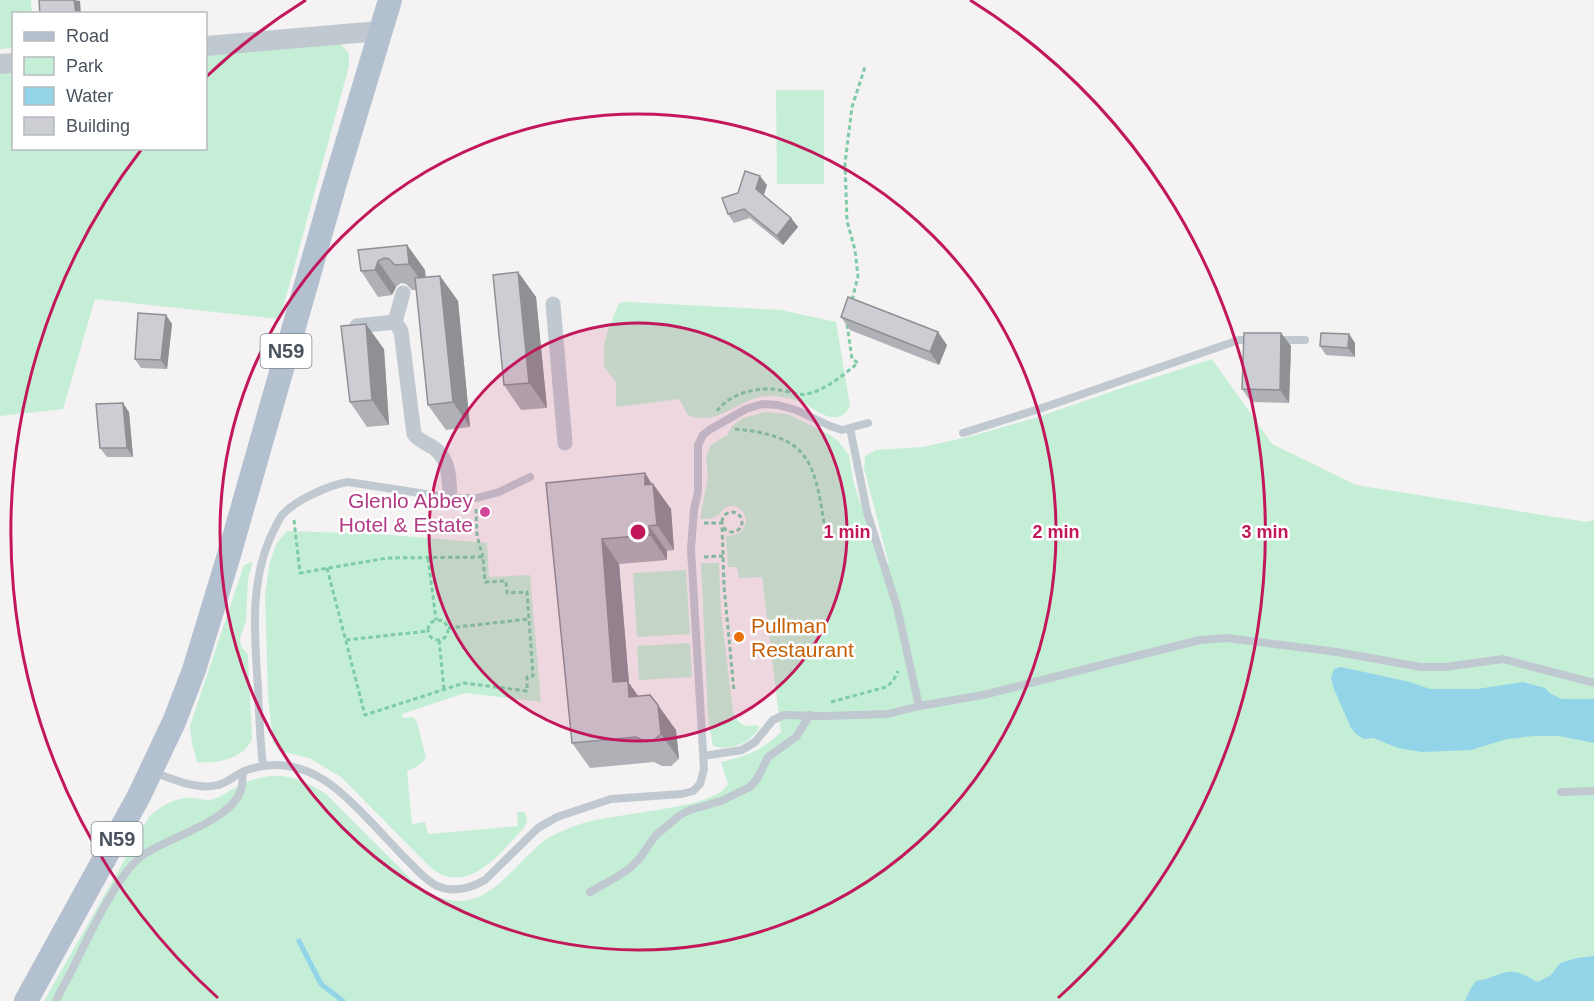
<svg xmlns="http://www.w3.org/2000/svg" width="1594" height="1001" font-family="Arial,sans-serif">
<rect width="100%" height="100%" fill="#f4f2f2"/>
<path fill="#c4efd6" d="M0,0H31L32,13L14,14L13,48L0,49Z
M340,43L349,54V66L280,319L95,299L63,409L0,416V70L13,68L14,148H206V53Z
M776,90H824V184H777Z
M628,302L781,310L836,322L850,406C839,427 821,414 807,405C798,400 785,397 776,396C741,392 721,429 688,415L679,399L616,407V383L604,366V346L608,330L619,303Z
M1212,359L1272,444L1356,485L1587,522L1594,520V1001H44L149,817C160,806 174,798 190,798C197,798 203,800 209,800C220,799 229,790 238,786C273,769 295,774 326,794L420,888C478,923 500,880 539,845C548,836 564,830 575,826C608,812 714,811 728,784L721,762C747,756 761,751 781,732L762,577L739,578L737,567H728L726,536C753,536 749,509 734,506C723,504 723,514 715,517C710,519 705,519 700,519L708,477L706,456L711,445L727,435L733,425L743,418L765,412L788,414L832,436L838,441L849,455L853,480L880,565L889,564L864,468L865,456L876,450L923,447L972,436L1038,417L1122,388Z
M287,531L379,534L487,543L489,577L530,575L541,702L465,693L402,714L403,718L413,717L417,722L426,758L418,766L407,771L412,824L425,822L428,834L518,826L517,812H524C529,819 527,822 523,829C500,853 469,896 432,869L341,777L309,758L280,751L273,742L268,697L265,594L270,561L277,543Z
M253,562L248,579L246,621L240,638L241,646L248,655L252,739C244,759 216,764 197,762L192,743L190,726L244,565Z
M701,563H719L721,613L733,712C738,724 744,728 756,725L759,727L758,730C748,744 730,751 713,746L708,716Z
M686,570L690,634L637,637L633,573Z
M690,643L692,677L639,680L637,646Z"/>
<path fill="#93d4e9" d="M1341,667L1410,682L1430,689H1477L1523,682L1545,688L1551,694L1562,699H1594V743L1559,736H1534L1507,739L1471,750L1422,752L1398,748L1373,738L1364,739L1356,734L1351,728L1334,689L1331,678L1334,669Z
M1594,956V1001H1465L1471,988L1476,981C1489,980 1502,970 1515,972C1522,973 1531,979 1538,982L1551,975L1560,963L1577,958Z"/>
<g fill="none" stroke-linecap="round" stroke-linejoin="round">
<path stroke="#93d4e9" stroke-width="5" d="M299,941L321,984L343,1001"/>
<path stroke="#7dcca7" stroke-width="3" stroke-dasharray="4.5 3" stroke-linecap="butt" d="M852,300L858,276L855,250L847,221L845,163L852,107L865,67
M717,411C730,393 759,386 780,390C789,391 798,396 807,394C826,390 843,375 858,363L852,359L847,324
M735,429C806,436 814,457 824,523
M476,509L477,536L483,557
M722 522a10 10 0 1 1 20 0a10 10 0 1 1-20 0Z
M294,520L300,573L387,558L483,557L485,582L506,581L507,593L527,592L533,676L527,677V691L464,683L365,715L327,568
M704,523H722L724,586L734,691
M704,557L723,556
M428,558L436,620
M428 630a10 10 0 1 1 20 0a10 10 0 1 1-20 0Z
M448,628L529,619
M346,640L428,631
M439,640L444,689
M831,702L886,687L893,681L898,671"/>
<path stroke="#c1c9d0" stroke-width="8" d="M1279,340H1305
M850,428L867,512L897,607L919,706L983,695L1160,650L1200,640L1226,638L1337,652L1421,667H1445L1503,659L1594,683
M963,433L1042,408L1239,340H1252
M703,756L742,750L755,742L773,720L784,715L824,716L888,714L919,706
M263,766C260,740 259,714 258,688C254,634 249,575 276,526C278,522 280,517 283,514C296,500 329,485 348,482L452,498H477L499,492L530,477
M152,772C172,778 197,791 218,785C227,783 234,776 242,772C270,760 299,764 324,780C351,797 383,836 406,859C415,868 426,881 437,886C454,893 471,888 485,880L538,828L557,817L611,799L682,794L693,791L700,784L704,769L691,549L694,509L698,492V445L703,435L709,430L746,409L762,404L778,405L796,410L830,426L842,430L868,423
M1561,792L1594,791
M590,892L617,877L630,868L640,858L655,836L680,815L690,810L721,801L750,787L757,779L768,757L796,737L810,715
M56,1001C60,991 66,982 71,972C85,944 118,872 143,855C167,838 231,821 241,790C243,785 242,777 243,772"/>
<path stroke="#c1c9d0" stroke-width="15" d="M553,304L565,443
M395,322L403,293
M357,326L395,322L401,331L414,434C419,441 427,443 434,448C450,460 449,479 450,498"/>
<path stroke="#c1c9d0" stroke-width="20" d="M206,46L379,31
M0,64L14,63"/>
<path stroke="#b3c0cf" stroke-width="24" d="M26,1001L139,796L174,722L194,670L229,555L335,183L390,0"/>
</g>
<path fill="#afb1b6" d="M767,185L763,195L791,218L798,227L783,245L750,218L734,223L728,214Z
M407,245L425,270V277L440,276L458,301L470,427L446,430L428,405L417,290H412L406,284L401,283L396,287L392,295L378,297L361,271Z
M518,272L536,297L547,408L521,410L504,385Z
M166,315L172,324L167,369L141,368L135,359Z
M841,317L947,345L939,365L850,330Z
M1281,333L1291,346L1289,403L1251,402L1242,389Z
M1349,334L1355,343V357L1326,355L1320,346Z
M384,349L389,425L367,427L350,402Z
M129,412L133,457H107L100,448Z
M645,473L652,484H653L671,509L674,550L667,551V560L619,564L629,683L638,696L676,730L679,759L671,766H662L654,762L590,768L572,743L546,483Z"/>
<path fill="#8f9094" d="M74,0L80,1L81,14H76Z
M760,176L767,185L763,198L756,189Z
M791,218L798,227L783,245L777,236Z
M407,245L425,270L427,289L409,264Z
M378,261L396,287L392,295L375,270Z
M518,272L536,297L547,408L529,383Z
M440,276L458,301L470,427L453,402Z
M166,315L172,324L167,369L161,360Z
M366,324L384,349L389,425L372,400Z
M938,332L947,345L939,365L930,352Z
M1281,333L1291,346L1289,403L1280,390Z
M1349,334L1355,343V357L1348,348Z
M123,403L129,412L133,457L127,448Z
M645,473L653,486V484L671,509L674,550L657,525L645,485Z
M649,526L667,551V560L650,535Z
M602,539L619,564L629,683L645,706L646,722L613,682Z
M658,705L676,730L679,759L661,734Z"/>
<path fill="#ccced4" stroke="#8f9094" stroke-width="1.5" d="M39,0H74L76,14H40Z
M745,171L760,176L756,189L791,218L777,236L744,209L728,214L722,198L738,193Z
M407,245L409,264L395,265L389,259L384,258L378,261L375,270L361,271L358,250Z
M518,272L529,383L504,385L493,275Z
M440,276L453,402L428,405L415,278Z
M848,297L938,332L930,352L841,317Z
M138,313L166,315L161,360L135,359Z
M366,324L372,400L350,402L341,326Z
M1244,333H1281L1280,390L1242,389Z
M1321,333L1349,334L1348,348L1320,346Z
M123,403L127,448H100L96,404Z
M645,473V485L653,484L657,525L649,526L650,535L602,539L613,682L628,681L629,697L650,695L658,705L661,734L653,741H644L636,737L572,743L546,483Z"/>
<circle cx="638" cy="532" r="209" fill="#c2185b" fill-opacity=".12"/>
<g fill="none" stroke="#c2185b" stroke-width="3">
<circle cx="638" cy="532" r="209"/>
<circle cx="638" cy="532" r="418"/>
<path d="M218 998A627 627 0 0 1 141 150M206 77A627 627 0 0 1 306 0M970 0A627 627 0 0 1 1058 998"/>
</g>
<circle fill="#d1479c" stroke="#fff" stroke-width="2" cx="485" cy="512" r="6"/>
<circle fill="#e8710a" stroke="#fff" stroke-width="2" cx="739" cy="637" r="6"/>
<g text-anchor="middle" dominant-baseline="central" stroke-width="5" stroke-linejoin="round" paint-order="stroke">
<g fill="#fff" stroke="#80878f" stroke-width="1.5">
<rect x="260.5" y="334" width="51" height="34" rx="4.5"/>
<rect x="91.5" y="822" width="51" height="34" rx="4.5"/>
</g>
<g font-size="20" font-weight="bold" fill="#4a545f">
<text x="286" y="351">N59</text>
<text x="117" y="839">N59</text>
</g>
<g font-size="21" fill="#b23c85" stroke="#fff" text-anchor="end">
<text x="473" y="500">Glenlo Abbey<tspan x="473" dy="24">Hotel &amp; Estate</tspan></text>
</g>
<g font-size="21" fill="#c56008" stroke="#fff" text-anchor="start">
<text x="751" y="625">Pullman<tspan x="751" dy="24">Restaurant</tspan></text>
</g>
</g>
<circle cx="638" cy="532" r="9" fill="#c2185b" stroke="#fff" stroke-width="3"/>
<g font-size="18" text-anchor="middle" font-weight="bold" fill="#c2185b" stroke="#fff" stroke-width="5" stroke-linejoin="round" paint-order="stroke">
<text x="847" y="538">1 min</text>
<text x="1056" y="538">2 min</text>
<text x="1265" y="538">3 min</text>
</g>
<rect x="12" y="12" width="195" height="138" fill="#ffffff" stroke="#b7bbbf" stroke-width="1.5"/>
<rect x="24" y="32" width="30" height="9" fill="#b3c0cf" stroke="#b7bbbf" stroke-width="1.5"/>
<text x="66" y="42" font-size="18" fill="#4a545f">Road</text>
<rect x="24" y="57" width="30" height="18" fill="#c4efd6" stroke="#b7bbbf" stroke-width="1.5"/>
<text x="66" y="72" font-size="18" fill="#4a545f">Park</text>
<rect x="24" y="87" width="30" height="18" fill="#93d4e9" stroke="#b7bbbf" stroke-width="1.5"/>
<text x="66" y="102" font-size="18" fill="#4a545f">Water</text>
<rect x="24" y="117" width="30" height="18" fill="#ccced4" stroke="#b7bbbf" stroke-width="1.5"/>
<text x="66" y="132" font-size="18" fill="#4a545f">Building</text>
</svg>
